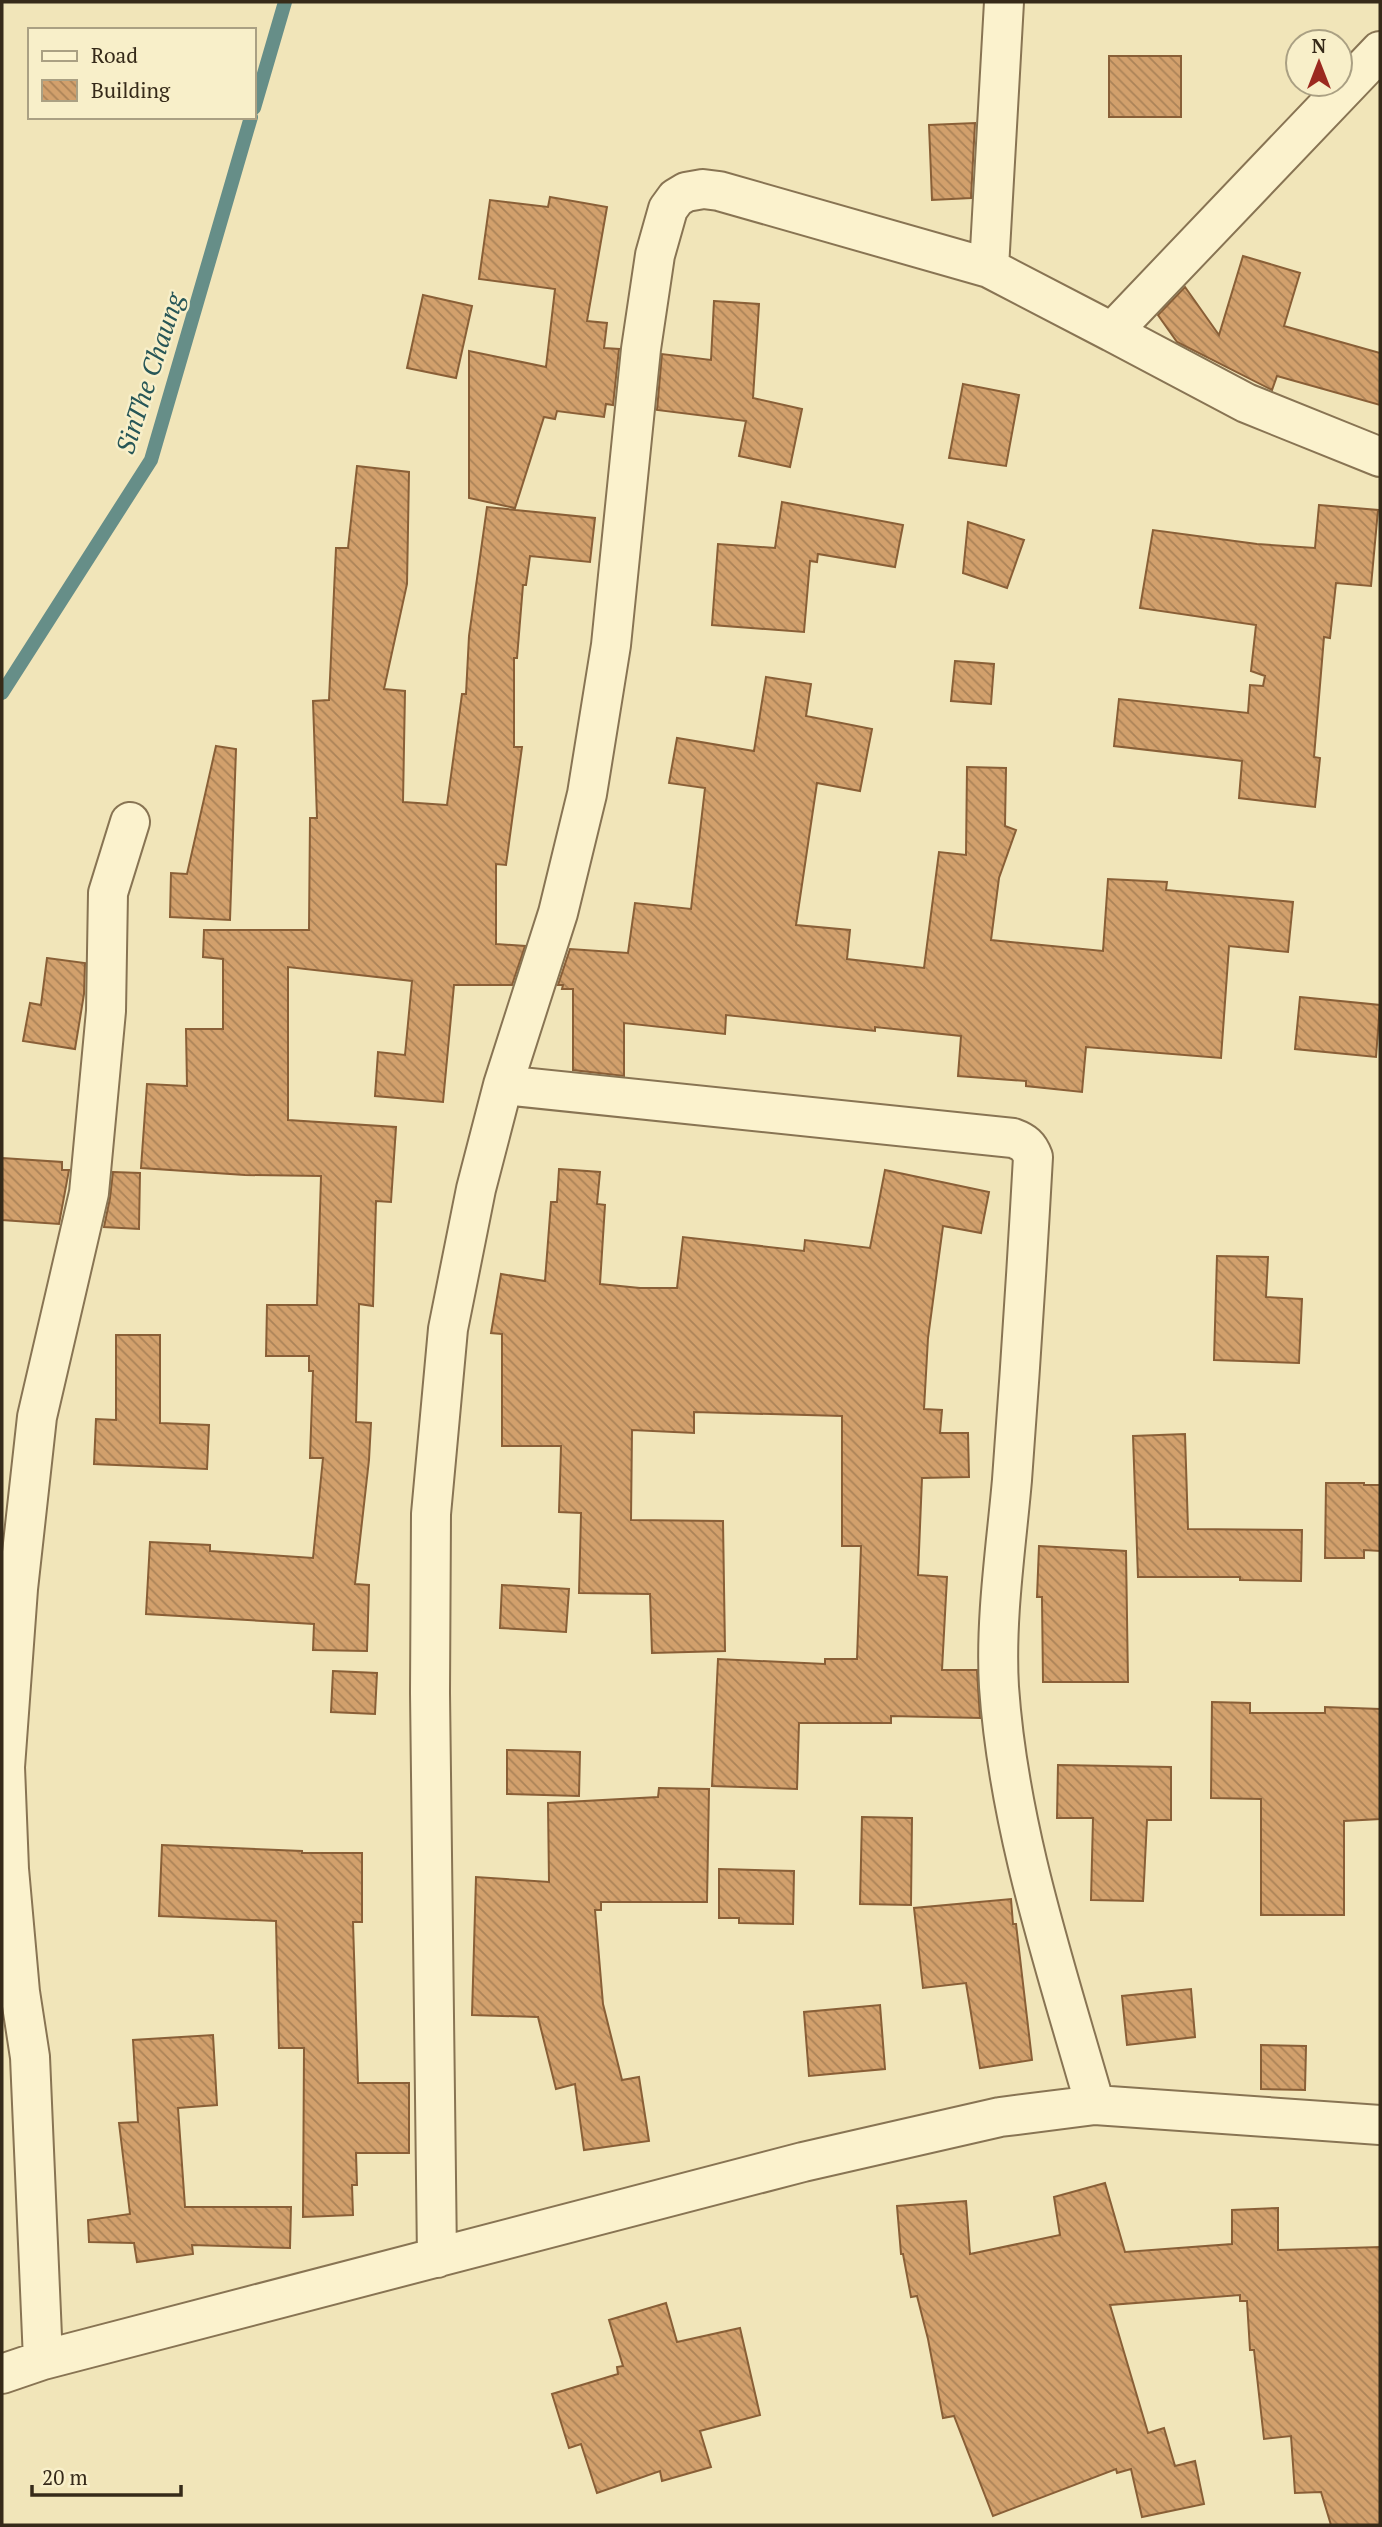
<svg xmlns="http://www.w3.org/2000/svg" width="1382" height="2527" font-family="'PT Serif',serif">
<defs>
<pattern id="building-back-hatch" width="6" height="6" patternUnits="userSpaceOnUse" patternTransform="scale(1.75)"><rect width="6" height="6" fill="#d2a06c"/><path d="M-1 5l2 2M0 0l6 6M5-1l2 2" fill="none" stroke="#ab8358"/></pattern>
</defs>
<rect width="100%" height="100%" fill="#f1e5b9"/>
<g fill="none" stroke-linecap="round" stroke-linejoin="round">
<path stroke="#668e88" stroke-width="14" d="M254,108L285,2
M2,693L151,460L251,117"/>
</g>
<path fill="url(#building-back-hatch)" stroke="#895f37" stroke-width="2" d="M1109,56H1181V117H1109Z
M975,123L971,198L932,200L929,125Z
M550,197L607,207L587,321L607,323L604,348L619,349L613,405L606,404L604,417L557,411L555,419L544,417L515,508L469,498V351L546,367L555,289L479,279L490,200L548,207Z
M1243,256L1300,273L1284,326L1380,353V405L1277,376L1272,390L1177,342L1158,315L1185,287L1219,335Z
M423,295L472,306L456,378L407,368Z
M714,301L759,304L753,398L802,409L790,467L739,456L746,421L657,410L662,354L711,360Z
M963,384L1019,395L1006,466L949,458Z
M357,466L409,472L407,584L384,689L405,691L403,802L447,805L462,694H466L469,636L487,507L595,518L590,562L530,556L526,585H523L517,658H514V747H522L506,865L496,864V944L525,946L512,985H454L443,1102L375,1096L378,1052L405,1055L412,981L288,967V1120L396,1127L391,1202L376,1201L373,1306L359,1304L356,1422L371,1423L369,1460L355,1584L369,1585L367,1651L313,1650L314,1624L146,1614L150,1542L210,1545V1551L313,1558L323,1458H310L313,1371H309V1356H266L267,1305H317L321,1176L245,1175L141,1168L147,1084L187,1086L186,1029H223V959L203,957L204,930H309L310,818H317L313,701L329,700L336,548H348Z
M782,502L903,525L895,567L818,554L817,562L810,561L804,632L712,625L718,544L775,548Z
M1319,505L1378,510L1371,586L1336,583L1330,638L1324,637L1314,757L1320,758L1315,807L1239,798L1242,761L1114,746L1119,699L1248,713L1250,685L1263,686L1265,676L1251,671L1256,625L1140,608L1153,530L1257,544L1315,548Z
M968,522L1024,540L1007,588L963,573Z
M955,661L994,664L991,704L951,701Z
M766,677L811,684L806,716L872,729L860,791L817,783L796,925L850,930L847,959L924,968L939,852L966,855L967,767L1006,768L1005,826L1016,830L999,878L991,940L1103,951L1108,879L1167,882L1166,890L1293,902L1288,952L1229,946L1221,1058L1086,1047L1082,1092L1026,1086V1081L958,1076L961,1036L875,1027V1031L726,1015L725,1034L624,1023V1076L573,1070V989H562L563,985H558L570,949L628,953L635,903L691,909L705,788L669,783L677,738L754,751Z
M216,746L236,749L230,920L170,917L171,873L187,874Z
M47,958L85,963L84,994L75,1049L23,1041L30,1003L41,1005Z
M1300,997L1380,1005L1376,1057L1295,1049Z
M2,1158L62,1162V1170H69L59,1224L2,1220Z
M559,1169L600,1172L597,1204L605,1205L600,1284L640,1288H677L683,1237L804,1251L805,1240L870,1248L885,1170L989,1192L981,1233L943,1226L928,1338L924,1409L942,1410L940,1433H968L969,1477L922,1478L918,1575L947,1577L942,1670H977L980,1718L891,1716V1723H799L797,1789L712,1786L718,1659L825,1664V1659H857L861,1546H842V1416L694,1412V1433L632,1430L631,1520L723,1521L725,1651L652,1653L650,1594L579,1593L581,1513L559,1512L561,1446H502V1334L491,1333L501,1274L545,1281L551,1202H557Z
M113,1172L140,1173L139,1229L104,1227L110,1198Z
M1217,1256L1268,1257L1266,1297L1302,1299L1299,1363L1214,1360Z
M116,1335H160V1423L209,1425L207,1469L94,1464L96,1419L116,1420Z
M1185,1434L1188,1529L1302,1530L1301,1581L1240,1580V1577H1138L1133,1436Z
M1326,1483H1364V1485H1380V1551L1364,1550V1558H1325Z
M1039,1546L1126,1551L1128,1682H1043L1042,1597H1037Z
M502,1585L569,1589L566,1632L500,1628Z
M333,1671L377,1673L375,1714L331,1712Z
M1212,1702L1250,1703V1713H1325V1707L1380,1709V1819L1344,1821V1915H1261V1799L1211,1798Z
M507,1750L580,1752L579,1796L507,1794Z
M1058,1765L1171,1767V1820H1147L1143,1901L1091,1900L1093,1818H1057Z
M659,1788L709,1789L707,1902H601V1910H595L603,2004L622,2080L639,2077L649,2141L584,2150L575,2084L556,2089L538,2017L472,2015L476,1877L549,1882L548,1803L658,1797Z
M862,1817L912,1818L911,1905L860,1904Z
M162,1845L302,1851V1853H362V1922H353L358,2083H409V2153H356L357,2185H352L353,2215L303,2217L304,2048H279L276,1921L159,1916Z
M719,1869L794,1871L793,1924L739,1923V1918H719Z
M1011,1899L1013,1924H1016L1032,2060L980,2068L966,1983L923,1988L914,1908Z
M1191,1989L1195,2037L1127,2045L1122,1996Z
M880,2005L885,2069L809,2076L804,2012Z
M213,2035L217,2105L178,2108L185,2207H291L290,2248L192,2245L193,2254L137,2262L134,2243L89,2242L88,2220L130,2214L119,2123L138,2122L133,2040Z
M1261,2045L1306,2046L1305,2090L1261,2089Z
M1105,2183L1125,2252L1232,2244V2210L1278,2208V2250L1380,2247V2525H1331L1321,2492L1295,2493L1291,2436L1264,2439L1254,2350H1250L1247,2301H1240V2295L1110,2305L1148,2433L1164,2428L1175,2466L1195,2461L1204,2504L1142,2517L1131,2469L1117,2473L1116,2469L993,2516L954,2416L943,2418L928,2339L917,2296L911,2297L903,2254H901L897,2206L966,2201L970,2254L1060,2235L1054,2197Z
M666,2303L677,2342L740,2328L760,2415L700,2431L711,2467L662,2481L660,2471L597,2493L581,2444L569,2448L552,2394L618,2374L617,2367L623,2366L609,2320Z"/>
<g fill="none" stroke-linecap="round" stroke-linejoin="round">
<g stroke="#887453" stroke-width="42">
<path id="street" d="M1004,2L989,268L1112,332L1380,51
M1112,332L1246,403L1380,457
M503,1085L1013,1138C1024,1142 1029,1146 1033,1157C1027,1265 1020,1373 1012,1480C1006,1548 995,1619 999,1687C1009,1830 1056,1968 1095,2105
M437,2258L430,1693L431,1514L448,1329L476,1189L503,1085L558,913L587,794L611,645L641,349L655,255L668,209L676,198L686,192L703,189L719,191L989,268
M43,2360L30,2057L20,1992L9,1869L5,1767L18,1589L37,1417L89,1193L106,1011L108,893L130,822
M2,2374L43,2360L803,2162L1000,2117L1095,2105L1380,2125"/>
</g>
<use href="#street" stroke="#fbf2cd" stroke-width="38"/>
</g>
<g text-anchor="middle" dominant-baseline="central" stroke-width="5" stroke-linejoin="round" paint-order="stroke">
<g font-size="26" font-style="italic" fill="#275657" stroke="#f8efc9">
<text transform="translate(149 373) rotate(-72)">SinThe Chaung</text>
</g>
</g>
<rect width="1382" height="2527" fill="none" stroke="#362a19" stroke-width="7"/>
<rect x="28" y="28" width="228" height="91" fill="#f8efc9" stroke="#aaa083" stroke-width="2"/>
<rect x="42" y="51" width="35" height="10" fill="#fbf2cd" stroke="#aaa083" stroke-width="2"/>
<text x="91" y="63" font-size="21" fill="#362a19">Road</text>
<rect x="42" y="80" width="35" height="21" fill="url(#building-back-hatch)" stroke="#aaa083" stroke-width="2"/>
<text x="91" y="98" font-size="21" fill="#362a19">Building</text>
<g transform="translate(1319 63)"><circle r="33" fill="#f8efc9" stroke="#aaa083" stroke-width="2"/>
<path d="M0-5L12 26L0 18L-12 26Z" fill="#9b291f"/>
<text y="-10" font-size="19" font-weight="bold" text-anchor="middle" fill="#362a19">N</text>
</g>
<path d="M32 2485v10h149v-10" fill="none" stroke="#362a19" stroke-width="3.5"/>
<text x="42" y="2485" font-size="21" fill="#362a19" stroke="#f8efc9" stroke-width="5" paint-order="stroke">20 m</text>
</svg>
